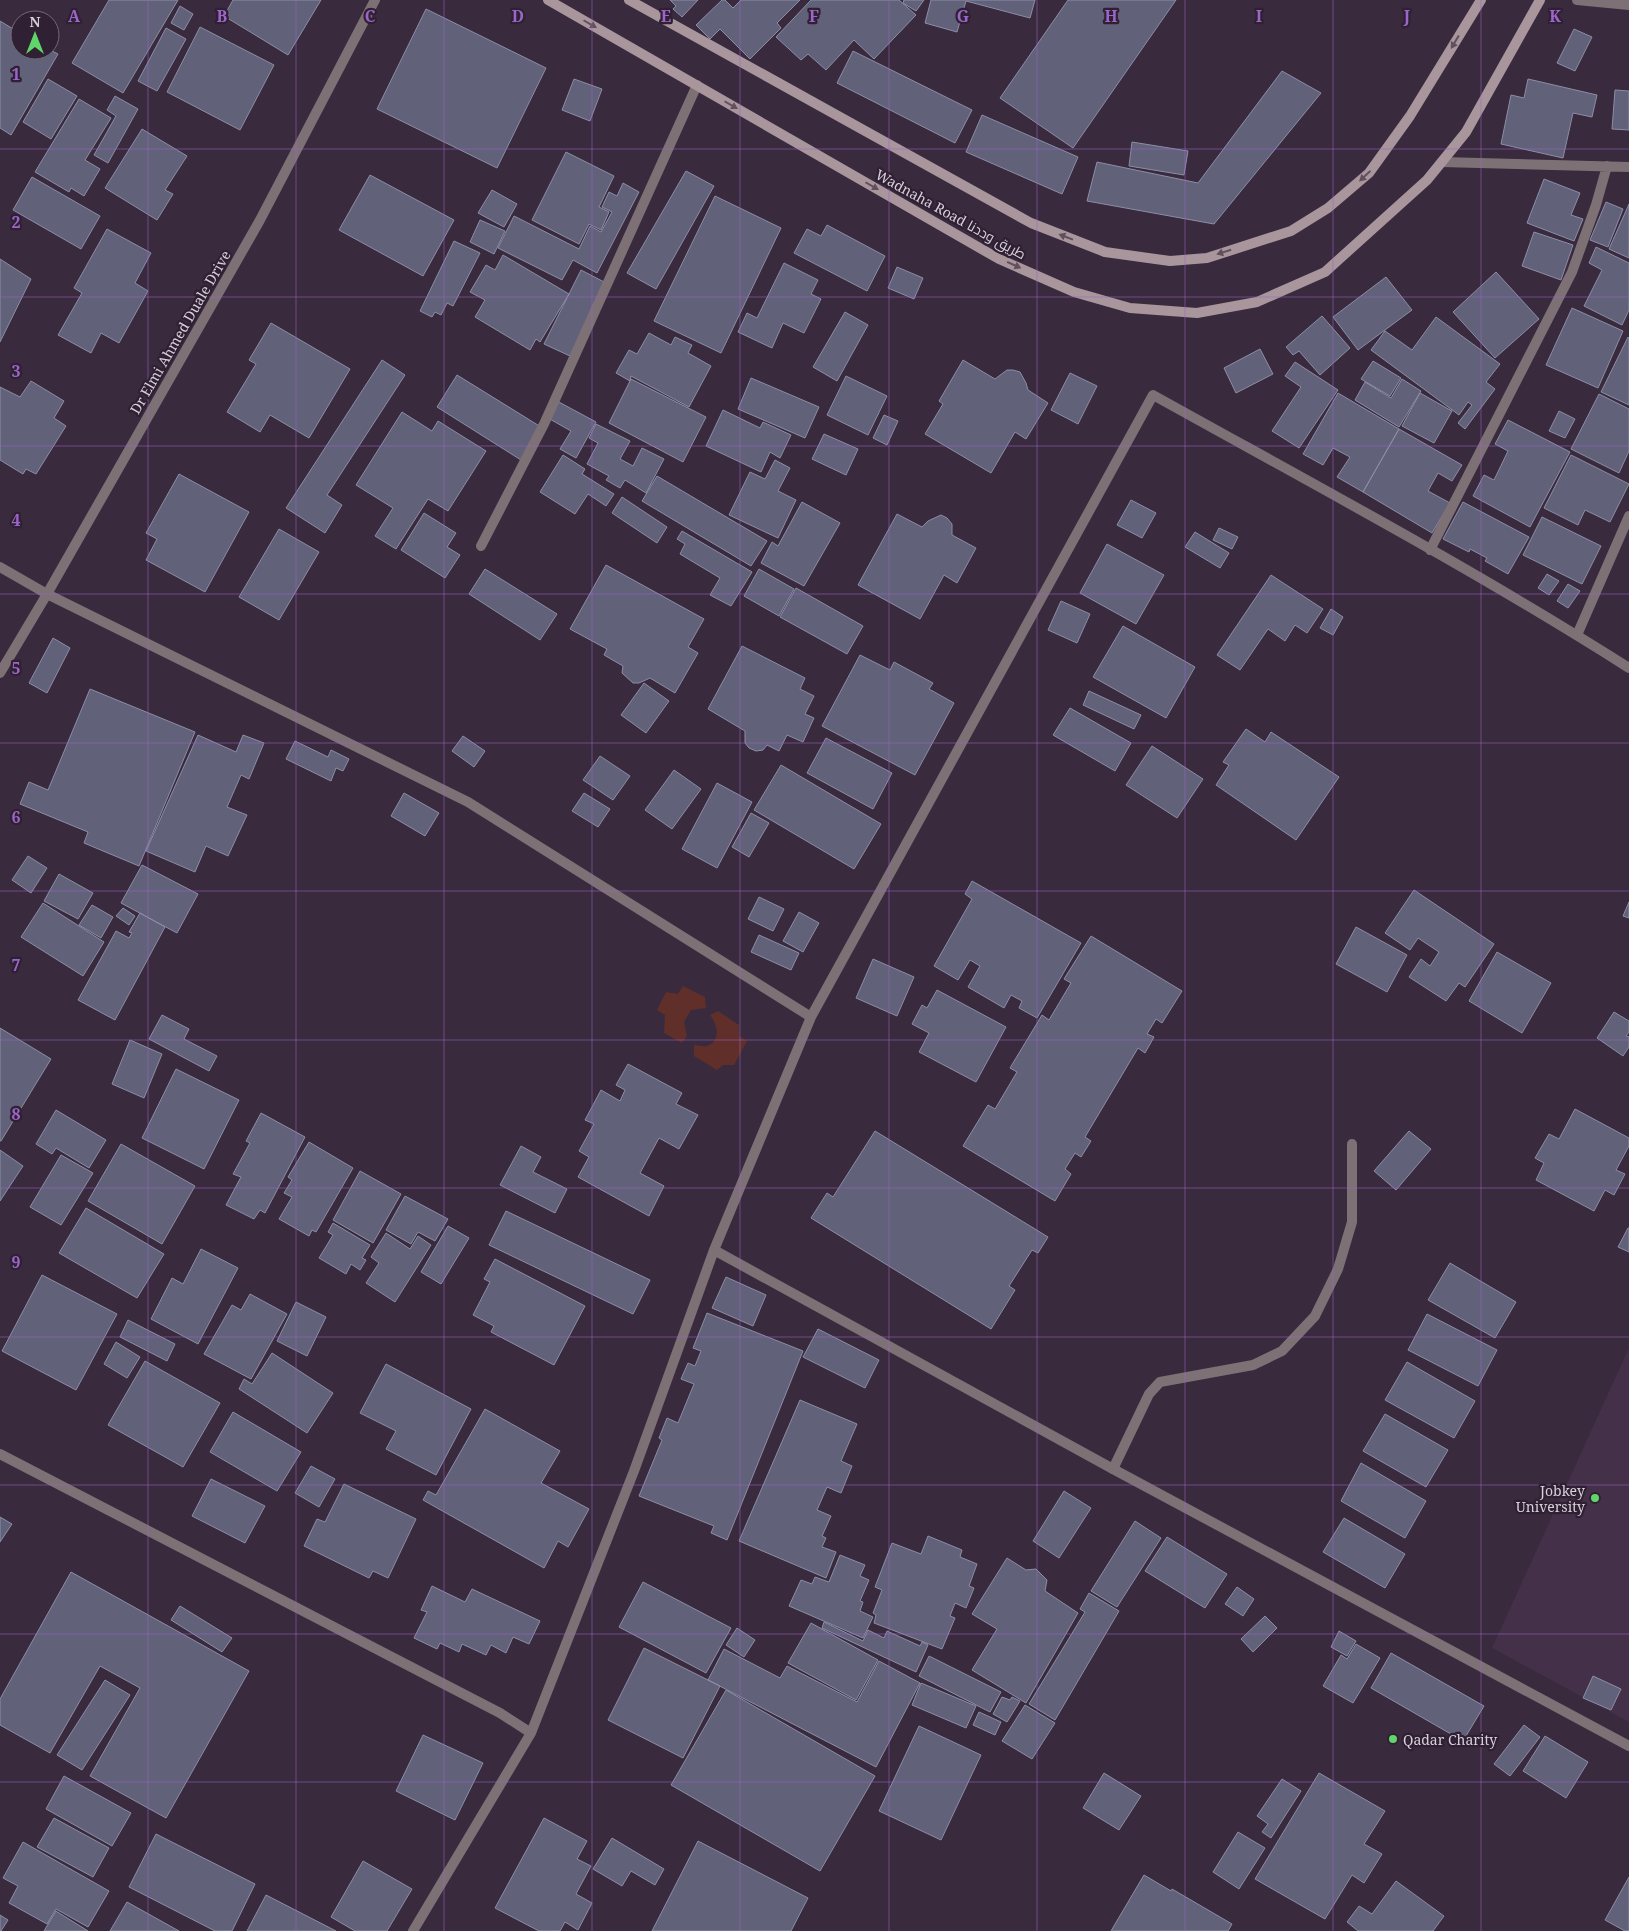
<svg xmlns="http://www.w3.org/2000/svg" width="1629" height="1931" font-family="'Noto Serif',Cairo,serif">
<rect width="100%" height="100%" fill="#392b3d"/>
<path fill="#443149" d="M1629,1348V1722L1492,1648Z"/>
<path fill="#602f2a" d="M683,986L705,997L706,1008L691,1010L684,1022L687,1036L682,1043L664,1033L665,1015L657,1010L666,992L678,994Z
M718,1011L739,1025V1036L747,1041L734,1065H723L717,1070L694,1056V1045C698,1045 703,1047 707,1046C722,1041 717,1024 710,1015Z"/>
<path fill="#61617a" stroke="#8c8da7" d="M109,0H178L123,93L72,63Z
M233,0H321L288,55L224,16Z
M670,0H698L682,17L673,9L676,6Z
M722,0H725L733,8L741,0H800L777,23L781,28L750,59L720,29L710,39L696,25Z
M811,0H899L916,15L874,59L854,40L826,70L808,54L801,60L776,37Z
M904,0H924L916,11L903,3Z
M931,0H1035L1030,18L966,1L957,32L925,23Z
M1068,0H1176L1073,148L1000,98Z
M180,6L193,14L184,30L171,23Z
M426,9L546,68L497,168L377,109Z
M0,21L20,33V50H50L58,54L11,135L0,128Z
M200,27L274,65L240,130L167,92Z
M166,28L186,39L157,91L138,81Z
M1574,29L1592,37L1575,71L1557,63Z
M853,51L972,110L955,143L837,83Z
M1282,71L1321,93L1214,224L1087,201L1097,162L1198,183Z
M48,79L77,96L51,139L23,122Z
M574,79L602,89L590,121L562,110Z
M1528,79L1597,95L1592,117L1573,113L1563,158L1501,144L1511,95L1524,98Z
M1615,90L1629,91V130L1612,129Z
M115,96L138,109L108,163L94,155L116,116L107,110Z
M79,99L111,118L85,160L100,169L84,196L71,188L69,192L35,172Z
M982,115L1078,157L1062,194L966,152Z
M142,129L187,156L165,190L173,194L157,220L105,188Z
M1132,142L1188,151L1184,175L1129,166Z
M566,152L614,176L599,207L609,212L601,230L589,224L579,244L532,220Z
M686,171L714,186L656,289L627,273Z
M370,175L454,220L423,276L339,230Z
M32,177L100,216L81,249L13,210Z
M1544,179L1580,193L1571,215L1583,219L1574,241L1527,223Z
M623,183L639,192L597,273L573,260L562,280L498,248L514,216L579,249L590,226L601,232L612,212L602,207L609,192L617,196Z
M492,190L517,204L504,227L478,213Z
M715,196L781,228L721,353L654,321Z
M1606,202L1623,209L1608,247L1590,240Z
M1629,204V258L1609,249Z
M480,220L505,231L494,254L470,242Z
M827,225L885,256L867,291L794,253L807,229L821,236Z
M107,229L151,253L135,283L148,291L119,343L101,333L91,353L58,335L82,293L74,288Z
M1534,232L1573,245L1561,280L1522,266Z
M454,241L480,253L453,306L447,303L441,315L435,312L432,317L420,311Z
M1596,247L1629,263V310L1622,325L1584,306L1602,270L1589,263Z
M503,255L569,294L540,342L536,339L530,350L475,317L485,300L470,292L486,265L495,270Z
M0,259L31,279L0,342Z
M784,263L818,280L811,294L821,299L804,333L783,323L772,348L738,332L747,313L757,318Z
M897,267L923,278L914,299L888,288Z
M581,270L606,283L570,356L544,344Z
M1496,272L1539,319L1495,358L1453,312Z
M1386,277L1412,310L1358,350L1333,317Z
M1572,308L1623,331L1598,388L1546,365Z
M845,312L868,325L837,381L813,367Z
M1322,316L1350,348L1320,375L1299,351L1293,355L1286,347Z
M1436,317L1500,364L1486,382L1495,389L1465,429L1458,423L1472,405L1468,402L1459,415L1371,350L1385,331L1412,350Z
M271,323L350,369L309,438L270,415L260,432L227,412L256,364L249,360Z
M649,333L671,345L675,337L692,345L688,353L711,366L689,407L631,376L630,381L616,373L629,350L637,354Z
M1628,337L1629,338V405L1601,392Z
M1260,349L1273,374L1236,393L1224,368Z
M382,360L405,375L327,495L342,505L325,533L286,508Z
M963,360L995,379L1007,370H1013L1020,372L1026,383L1028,390L1048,403L1026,439L1015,432L991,473L925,434L943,404L939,401Z
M1373,361L1401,378L1390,396L1361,379Z
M1295,362L1338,390L1299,448L1272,431L1301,387L1285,376Z
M1070,373L1097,386L1078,424L1051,410Z
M457,375L541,427L521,460L437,407Z
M846,376L887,396L868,435L827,415Z
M751,378L819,407L805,438L738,409Z
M631,379L706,417L683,462L609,423Z
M1402,379L1421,391L1399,427L1355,400L1365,382L1391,398Z
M31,381L64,401L54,418L66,426L36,474L26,469L23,474L0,460V387L20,397Z
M1338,393L1399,429L1363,492L1337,477L1350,457L1333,448L1323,465L1303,454Z
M1420,393L1452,411L1434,443L1402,426Z
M1599,394L1629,409V451L1619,473L1571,449Z
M557,401L596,422L576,458L560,449L571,431L548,418Z
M723,410L760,428L763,422L791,435L780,458L770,452L761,472L706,446Z
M1559,411L1575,419L1565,438L1549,431Z
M402,412L432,431L438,421L486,451L448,511L428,499L396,549L375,536L393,508L356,485Z
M884,415L898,421L887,445L873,438Z
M1508,420L1570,452L1530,527L1473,496L1484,475L1494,480L1508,451L1495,444Z
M596,424L630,441L620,459L633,466L642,448L664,459L646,493L625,480L620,488L606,480L609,476L587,464L598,443L589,438Z
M1399,429L1462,465L1452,481L1438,473L1428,491L1450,503L1432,533L1363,492Z
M824,434L858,449L846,475L812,459Z
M563,455L585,469L582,474L614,494L606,506L588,494L575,514L540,492Z
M1571,455L1629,484L1610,522L1585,510L1578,525L1544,508Z
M775,460L790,468L778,491L796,500L778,538L729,515L750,472L765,479Z
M179,474L249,512L205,592L146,560L157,539L146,533Z
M657,476L767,541L751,566L642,501Z
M622,497L667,527L657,543L612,513Z
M1131,500L1156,513L1142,538L1117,525Z
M802,502L840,523L804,586L761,563L772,542L778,546Z
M1463,502L1529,537L1508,574L1485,561L1487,558L1470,549L1469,552L1443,539Z
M424,513L456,533L447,547L460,555L445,578L401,550Z
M897,514L922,527L928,521L941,515L947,518L952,524V535L976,548L957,583L944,575L920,619L858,585Z
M1542,517L1601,546L1582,584L1523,555Z
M1219,528L1238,537L1232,549L1213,540Z
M279,529L319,552L279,620L239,597Z
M682,531L752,572L731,606L710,595L720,578L680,554L685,544L677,539Z
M1195,532L1229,553L1220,568L1185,547Z
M1107,544L1164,575L1136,624L1080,593Z
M606,565L704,619L688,647L698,653L675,693L650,678L639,683H633L622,673L623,666L604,655L607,649L570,629Z
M485,569L557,614L540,640L469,594Z
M759,569L794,589L779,616L744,596Z
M1547,574L1559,581L1549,595L1538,588Z
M1271,575L1323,609L1307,633L1295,625L1285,641L1268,629L1240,670L1217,655Z
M1568,584L1580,591L1568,608L1557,601Z
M796,588L863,626L847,654L780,617Z
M1061,601L1090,614L1077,643L1048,630Z
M1331,609L1343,617L1333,635L1320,628Z
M1123,626L1195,667L1166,718L1093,677Z
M53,638L70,648L47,693L29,683Z
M742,646L805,678L800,689L814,696L805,714L814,718L803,742L787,735L779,751L767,745L763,750L756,751L749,748L745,743V731L708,709Z
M860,655L890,670L894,662L933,683L929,689L954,703L915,775L822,726Z
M644,683L669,701L646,733L621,715Z
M90,689L195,732L139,866L84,843L88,832L20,804L29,782L48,790Z
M1089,691L1141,715L1134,729L1083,705Z
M1070,708L1131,743L1115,771L1053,735Z
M1246,729L1265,742L1271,732L1339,777L1296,840L1216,785L1229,765L1223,762Z
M198,735L236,752L243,735L264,743L249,779L241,775L227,807L247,815L228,856L206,846L195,872L146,851Z
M463,736L485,751L474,767L452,751Z
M826,738L892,773L873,809L807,773Z
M295,741L328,757L331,750L349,759L343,771L336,768L331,781L286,759Z
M1152,746L1203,779L1177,818L1126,785Z
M600,756L630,776L613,800L583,780Z
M781,765L881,824L854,869L754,810Z
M674,770L701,789L672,829L645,810Z
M717,783L752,802L717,868L682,849Z
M404,793L439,813L425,836L391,816Z
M584,793L610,809L598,827L572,811Z
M751,813L769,823L749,857L732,847Z
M28,856L47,868L31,893L12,880Z
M142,865L198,894L177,933L121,903Z
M59,874L93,893L78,919L44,901Z
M972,881L1081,943L1037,1018L1019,1008L1022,1001L1011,995L1004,1008L968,987L980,966L970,960L958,980L934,966L972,899L965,894Z
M1414,890L1494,944L1465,987L1459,983L1446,1001L1409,977L1421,959L1430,966L1439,952L1418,938L1410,950L1385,933Z
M759,897L784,909L773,931L748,919Z
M1629,902V918L1623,916Z
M43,903L104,942L83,976L21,937Z
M92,905L113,917L101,938L79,925Z
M123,908L135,916L129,925L116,916Z
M799,912L819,923L803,952L783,941Z
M140,913L165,927L115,1020L78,1000L116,931L129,938L132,933L129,932Z
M1356,927L1407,955L1387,992L1336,964Z
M759,935L799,953L791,970L751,952Z
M1091,936L1182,991L1162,1023L1156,1019L1147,1034L1154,1037L1145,1053L1138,1048L1085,1137L1091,1141L1081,1157L1075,1153L1065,1169L1071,1174L1055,1201L963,1146L988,1105L995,1109L1017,1072L1010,1068L1042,1015L1049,1020L1071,983L1064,979Z
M1497,952L1551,983L1522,1033L1469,1001Z
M873,959L914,977L897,1016L856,998Z
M937,990L1006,1027L976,1082L919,1052L929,1033L912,1024L922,1005L927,1008Z
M1614,1012L1629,1021V1032L1626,1036L1629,1037V1047L1623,1056L1597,1038Z
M162,1015L189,1029L184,1039L217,1056L209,1071L149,1039Z
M0,1028L51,1059L1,1141H0Z
M130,1040L162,1054L144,1098L112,1084Z
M628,1064L682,1093L676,1104L698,1115L679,1149L659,1138L640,1173L664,1186L649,1216L578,1177L589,1157L579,1151L594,1124L585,1120L601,1090L620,1101L625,1090L616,1085Z
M176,1069L239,1100L204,1169L142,1138Z
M1575,1109L1629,1138V1146L1616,1170L1625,1174L1614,1195L1605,1190L1594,1211L1536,1180L1544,1163L1535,1158L1549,1134L1559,1139Z
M56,1110L106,1140L89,1168L56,1148L52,1154L36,1144Z
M261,1113L305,1137L265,1213L260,1210L254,1219L226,1205L241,1177L233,1174L250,1143L246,1141Z
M875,1131L1048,1237L1038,1253L1032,1250L1009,1286L1015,1290L991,1329L811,1218L827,1193L833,1197Z
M1409,1131L1431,1149L1396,1190L1374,1171Z
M309,1142L353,1168L316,1232L312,1230L309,1236L279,1219L292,1197L284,1193L292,1180L288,1177Z
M121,1144L195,1186L162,1244L88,1201Z
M521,1146L541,1157L533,1172L567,1189L555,1213L500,1185Z
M0,1150L23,1166L0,1201Z
M61,1155L93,1173L61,1225L30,1207Z
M360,1171L401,1194L373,1243L333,1220Z
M405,1196L448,1219L435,1241L418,1232L411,1244L386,1230Z
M86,1208L164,1254L137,1298L59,1253Z
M506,1211L650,1280L633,1314L489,1245Z
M333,1223L370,1245L362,1258L366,1260L360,1270L351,1264L346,1274L319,1258L333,1235L328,1232Z
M448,1226L469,1238L441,1284L421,1272Z
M1628,1228H1629V1252L1618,1247Z
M386,1233L410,1249L418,1236L431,1245L395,1302L366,1283L379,1263L371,1257Z
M201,1249L238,1268L198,1344L151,1319L172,1278L183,1284Z
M495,1259L585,1306L554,1365L491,1332L494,1326L473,1315L490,1282L484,1279Z
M1450,1263L1516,1302L1495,1338L1428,1300Z
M42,1275L117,1314L76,1390L2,1351Z
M726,1277L766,1295L753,1326L712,1308Z
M250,1294L287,1314L251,1379L204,1354L232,1305L241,1310Z
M296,1302L326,1317L307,1356L277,1341Z
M707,1313L803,1351L727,1540L711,1533L714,1526L639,1496L662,1440L659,1438L667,1418L678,1423L694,1384L681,1379L688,1363L695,1366L701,1351L693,1348Z
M1427,1314L1497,1350L1478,1386L1408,1350Z
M128,1320L175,1344L167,1361L120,1337Z
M818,1329L879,1360L865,1388L803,1357Z
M116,1342L140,1357L127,1378L104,1364Z
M272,1353L333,1393L307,1433L239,1389L244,1379L252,1384Z
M145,1361L220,1403L183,1467L108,1425Z
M1407,1362L1475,1401L1454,1438L1385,1400Z
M386,1364L471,1409L436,1475L386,1449L396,1431L360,1413Z
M800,1400L857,1424L841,1461L852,1466L841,1493L827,1487L817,1510L831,1516L822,1536L826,1538L822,1547L836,1552L826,1578L739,1541Z
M485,1409L560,1451L541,1483L589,1509L568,1547L558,1541L544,1568L423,1500L428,1491L436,1495Z
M233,1412L301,1452L277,1491L210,1452Z
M1385,1414L1448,1450L1426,1487L1363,1451Z
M1361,1463L1426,1501L1405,1538L1341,1501Z
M311,1466L335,1479L319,1507L295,1493Z
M211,1479L265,1506L245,1543L192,1516Z
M344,1484L416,1519L388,1578L373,1571L369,1578L304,1546L317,1519L325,1522Z
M1064,1491L1091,1508L1059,1558L1033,1541Z
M0,1517L12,1524L0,1542Z
M1344,1518L1405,1554L1385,1588L1323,1552Z
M1135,1521L1161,1538L1117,1607L1091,1591Z
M928,1536L962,1550L960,1557L977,1564L969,1586L974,1588L966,1608L955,1603L950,1616L955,1618L942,1649L874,1623L876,1615L873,1613L882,1590L875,1587L892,1543L921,1554Z
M1167,1537L1227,1574L1205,1608L1145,1571Z
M840,1555L865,1565L860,1576L869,1580L860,1601L863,1602L860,1611L873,1617L863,1638L789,1606L801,1580L812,1584L815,1577L829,1582Z
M1007,1558L1026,1570L1036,1569L1047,1580L1045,1591L1078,1613L1026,1703L972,1670L997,1629L972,1614Z
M71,1572L249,1671L166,1818L90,1776L140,1688L100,1666L50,1753L0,1725V1699Z
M643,1582L731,1628L706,1673L619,1627Z
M432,1586L465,1602L472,1589L540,1621L529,1644L513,1637L506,1653L491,1645L486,1655L462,1644L459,1652L440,1643L437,1649L414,1638L427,1612L421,1610Z
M1237,1587L1254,1599L1243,1616L1225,1604Z
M1089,1593L1119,1611L1055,1720L1029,1704L1085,1612L1080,1609Z
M180,1606L232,1638L222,1652L171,1620Z
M1265,1616L1277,1628L1253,1652L1241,1639Z
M824,1622L863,1641L868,1630L884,1638L887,1631L920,1646L922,1642L928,1645L916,1672L822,1628Z
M811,1623L878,1660L856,1700L788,1663Z
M737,1628L755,1640L744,1657L726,1645Z
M1339,1631L1356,1641L1347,1656L1331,1647Z
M1356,1644L1380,1658L1353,1703L1323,1686L1341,1655L1347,1659Z
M644,1648L720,1686L683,1758L608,1720Z
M724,1649L780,1678L787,1666L857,1702L879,1661L920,1683L876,1767L708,1680Z
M1391,1653L1484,1706L1463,1741L1371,1688Z
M929,1656L1001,1692L990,1712L919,1676Z
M1593,1676L1621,1689L1611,1710L1583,1698Z
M105,1680L130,1695L82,1770L57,1755Z
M921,1683L976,1706L966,1728L912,1705Z
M726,1690L875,1776L820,1871L671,1785Z
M1002,1697L1010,1700L1012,1697L1020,1701L1007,1722L993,1714Z
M1025,1705L1055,1723L1032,1759L1002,1741Z
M979,1712L1001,1722L995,1735L973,1725Z
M1524,1725L1540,1737L1510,1776L1494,1764Z
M919,1726L981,1755L941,1840L879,1811Z
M423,1735L483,1763L455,1820L396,1791Z
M1545,1736L1588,1762L1566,1798L1523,1771Z
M1104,1773L1141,1796L1119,1830L1083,1808Z
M1319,1773L1385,1811L1364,1844L1382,1854L1364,1883L1352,1875L1325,1919L1255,1879Z
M64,1776L131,1813L112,1846L46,1809Z
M1282,1779L1301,1791L1271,1838L1262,1832L1268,1824L1257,1816Z
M54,1818L109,1848L93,1877L37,1847Z
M544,1818L587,1841L577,1859L591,1866L576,1894L592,1903L578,1930L565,1922L560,1931H539L495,1908Z
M1238,1832L1265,1848L1239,1889L1213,1872Z
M156,1834L255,1884L232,1931H215L129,1887Z
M612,1838L664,1869L655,1885L631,1871L622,1886L593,1869Z
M698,1841L808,1898L791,1931H652Z
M23,1842L109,1891L88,1927L56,1909L47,1924L9,1903L18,1886L3,1878Z
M363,1861L412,1889L387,1931H355L331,1917Z
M1144,1875L1171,1891L1172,1889L1232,1924L1228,1931H1111Z
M1629,1877V1931H1625L1605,1920Z
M1396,1881L1444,1916L1433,1931H1358L1347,1922L1359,1906L1372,1914Z
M266,1895L336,1931H247Z
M127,1902L179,1931H110Z
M56,1911L88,1931H44Z
M0,1915L8,1920L1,1931H0Z"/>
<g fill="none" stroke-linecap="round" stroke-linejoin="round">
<path stroke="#7e7176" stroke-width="10" d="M1113,1469L1149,1394L1160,1382L1253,1365L1282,1351L1315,1316L1338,1269L1352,1222V1144"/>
<path stroke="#7e7176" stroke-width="10" d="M1577,0L1629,5
M1442,162L1629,167
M481,546L544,424L697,85
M1430,550L1572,272L1596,205L1607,166
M0,567L47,594L468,802L811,1017L714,1250L634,1471L531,1733
M1577,635L1629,516
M0,673L47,594L260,220L375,0
M811,1017L1153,395C1313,484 1475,570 1629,668
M714,1250L1113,1469L1629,1746
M0,1454L500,1713L531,1733L413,1931"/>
<path stroke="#a9959c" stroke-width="10" d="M548,0L999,259L1074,292L1130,308L1197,313L1257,302L1325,272L1427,180L1466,132L1540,0
M629,0L1031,223L1105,252L1170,261L1207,258L1291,231L1328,208L1369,173L1410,116L1481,0"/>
</g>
<defs><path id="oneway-solid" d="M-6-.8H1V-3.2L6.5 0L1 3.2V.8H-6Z" transform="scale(1.25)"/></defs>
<g fill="#604f5d">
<use href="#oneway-solid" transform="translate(590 24) rotate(30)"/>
<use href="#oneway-solid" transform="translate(1455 42) rotate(121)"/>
<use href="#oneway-solid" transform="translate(731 105) rotate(30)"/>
<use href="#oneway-solid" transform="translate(1365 176) rotate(137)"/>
<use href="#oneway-solid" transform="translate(872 186) rotate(30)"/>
<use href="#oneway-solid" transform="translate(1066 237) rotate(-159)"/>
<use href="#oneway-solid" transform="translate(1224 252) rotate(162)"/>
<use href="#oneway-solid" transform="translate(1014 265) rotate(24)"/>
</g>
<path fill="none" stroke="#9c65c9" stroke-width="1" stroke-opacity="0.55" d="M148,0V1931M296,0V1931M444,0V1931M592,0V1931M740,0V1931M889,0V1931M1037,0V1931M1185,0V1931M1333,0V1931M1481,0V1931M0,149H1629M0,297H1629M0,446H1629M0,594H1629M0,743H1629M0,891H1629M0,1040H1629M0,1188H1629M0,1337H1629M0,1485H1629M0,1634H1629M0,1782H1629"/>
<g fill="#60d56a" stroke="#2f2133" stroke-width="2">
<circle cx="1595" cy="1498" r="5"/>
<circle cx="1393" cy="1739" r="5"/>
</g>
<g text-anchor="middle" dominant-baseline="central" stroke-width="4.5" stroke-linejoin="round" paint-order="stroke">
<g font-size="14" fill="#d8cfdb" stroke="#2f2133">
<text transform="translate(951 214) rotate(29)">Wadnaha Road طريق وددنا</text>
<text transform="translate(180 332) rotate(-60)">Dr Elmi Ahmed Duale Drive</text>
</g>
<g font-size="14" fill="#d8cfdb" stroke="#2f2133" text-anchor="end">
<text x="1585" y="1490">Jobkey<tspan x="1585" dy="16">University</tspan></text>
<text x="1403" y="1739" text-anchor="start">Qadar Charity</text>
</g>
</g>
<g font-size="16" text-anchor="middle" font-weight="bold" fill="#9c65c9" stroke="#2f2133" stroke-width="4.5" stroke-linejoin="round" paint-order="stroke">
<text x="74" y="22">A</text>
<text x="222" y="22">B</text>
<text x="370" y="22">C</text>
<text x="518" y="22">D</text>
<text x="666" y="22">E</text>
<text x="814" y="22">F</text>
<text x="963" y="22">G</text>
<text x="1111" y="22">H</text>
<text x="1259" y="22">I</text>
<text x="1407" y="22">J</text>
<text x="1555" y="22">K</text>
<text x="16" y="80">1</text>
<text x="16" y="228">2</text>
<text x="16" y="377">3</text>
<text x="16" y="526">4</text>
<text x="16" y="674">5</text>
<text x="16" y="823">6</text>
<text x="16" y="971">7</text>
<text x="16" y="1120">8</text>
<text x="16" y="1268">9</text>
</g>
<g transform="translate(35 35)"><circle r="24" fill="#2f2133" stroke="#736776"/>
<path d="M0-4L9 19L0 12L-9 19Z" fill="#60d56a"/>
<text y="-8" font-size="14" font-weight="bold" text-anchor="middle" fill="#d8cfdb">N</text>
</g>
</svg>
